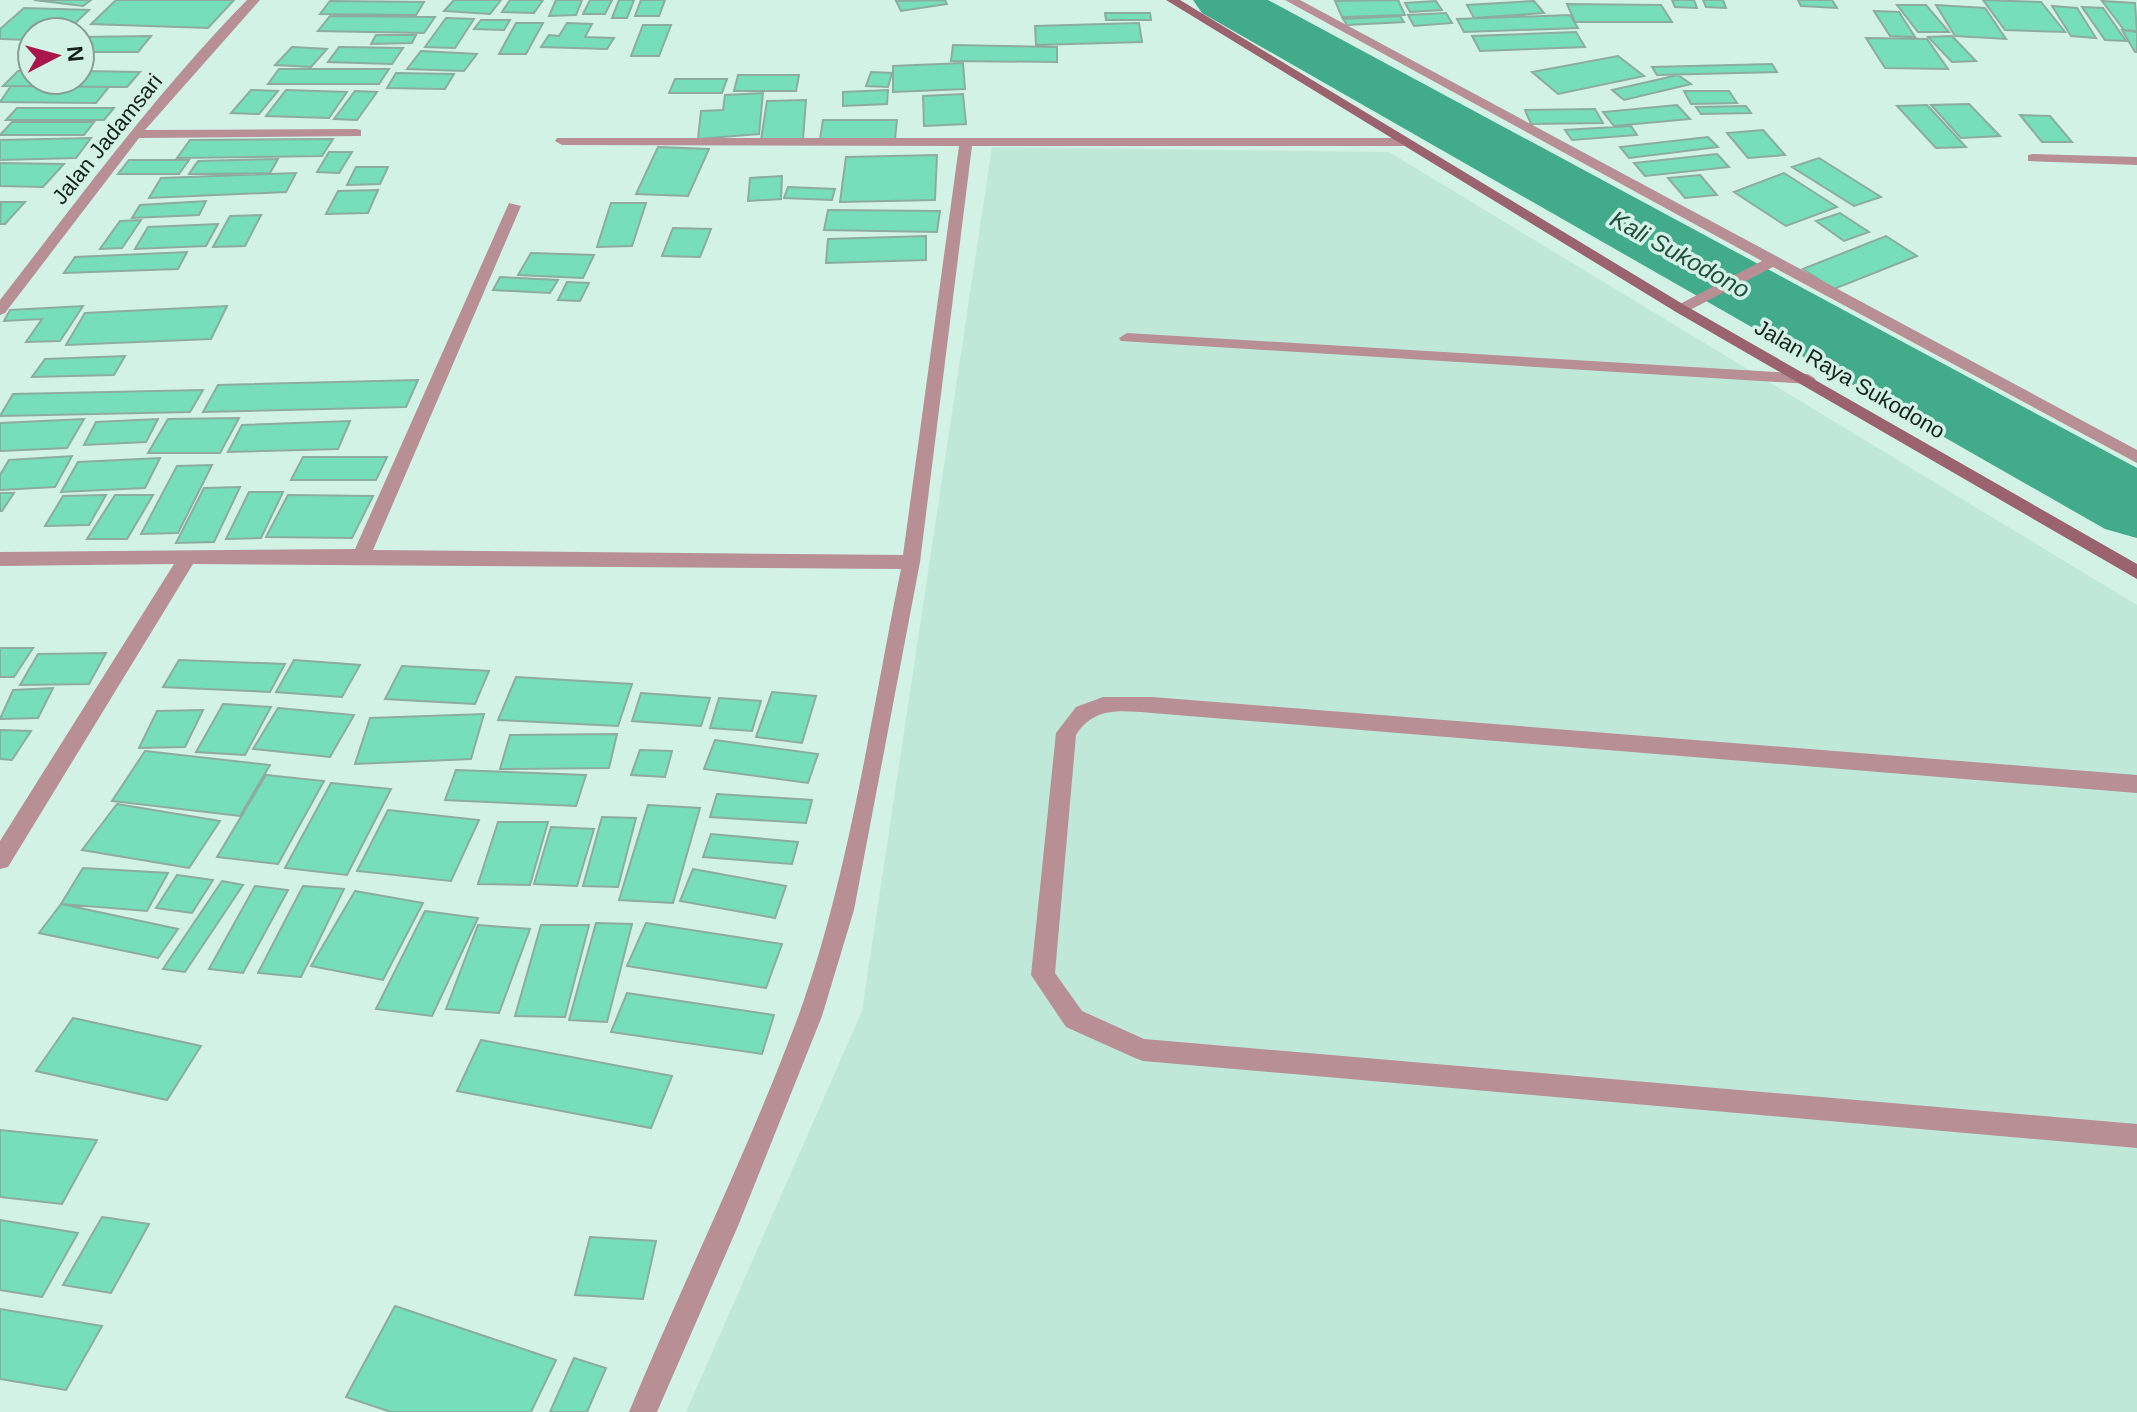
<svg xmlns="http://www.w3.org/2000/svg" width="2137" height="1412" font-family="Helvetica,sans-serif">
<rect width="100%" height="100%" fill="#d2f2e6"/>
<path fill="#bfe8d8" d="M992,147L1389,152L2137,605V1412H686L862,1011Z"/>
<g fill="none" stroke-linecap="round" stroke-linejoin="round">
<path fill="#41ab8b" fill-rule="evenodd" d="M1193,0H1268L2137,468V538L2105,529L1202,13Z"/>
</g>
<path fill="#77debc" stroke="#8daca0" stroke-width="2" d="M34,0H91L83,6Z
M116,0H234L208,28L91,24Z
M454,0H501L490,14L444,11Z
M510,0H543L534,13L502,12Z
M556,0H582L576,15L549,16Z
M590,0H612L605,14H583Z
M619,0H634L627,18H612Z
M641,0H665L659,16H635Z
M945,0L947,4L901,11L896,1Z
M1398,0L1405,15L1342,17L1335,1Z
M1672,0H1694L1697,8L1675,7Z
M1703,0H1723L1726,8L1706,7Z
M1798,0H1832L1837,8L1801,6Z
M1983,0L2041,2L2065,32L2005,30Z
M330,1L424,2L416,15L320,14Z
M1436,1L1442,10L1410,12L1405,3Z
M1534,1L1544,13L1474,18L1467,5Z
M2102,1L2135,3L2137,31L2124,30Z
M1567,4L1661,5L1672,22H1575Z
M1897,5H1926L1949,32H1918Z
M1936,5L1985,8L2006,39L1955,36Z
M2052,6L2077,8L2096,38L2071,36Z
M2082,7L2103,8L2126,41L2105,40Z
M24,8L89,10L66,32H32V40L0,39V29Z
M1874,11L1899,12L1915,37L1890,36Z
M1105,13H1150L1151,20H1106Z
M1446,13L1452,23L1414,26L1408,15Z
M1570,15L1578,28L1464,32L1457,19Z
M330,16L435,17L424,33L318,31Z
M1400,16L1404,22L1347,25L1343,19Z
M446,18L474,19L455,48L425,47Z
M481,20H510L504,30L474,29Z
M516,23H543L526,54H499Z
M567,23L592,24L585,37L614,38L607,49L541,47L549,35L559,36Z
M1139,23L1142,42L1036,45L1035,26Z
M643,25H671L659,56H631Z
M2122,30L2137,32V52H2135Z
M1576,32L1585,47L1480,51L1472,36Z
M376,35H416L412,43L371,44Z
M151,36L138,52H80V37Z
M1952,36L1976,61L1952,62L1928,37Z
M1866,38L1927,39L1948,69L1885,68Z
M953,45L1057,47V62L951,61Z
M292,47L327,49L311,67L275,65Z
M339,47L403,48L392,64L328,62Z
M421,51L477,54L464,71L407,69Z
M1618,56L1644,76L1558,94L1532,72Z
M963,63L965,89L893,92V66Z
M1772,64L1777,72L1657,75L1652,67Z
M279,69H389L379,84H268Z
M18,71H32V80H80V71L140,72L127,87L3,86Z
M871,72L892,73L888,87L866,86Z
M396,73L454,74L445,89L387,88Z
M738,75H799L796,91H734Z
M1678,75L1691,84L1624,100L1612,90Z
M675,79H727L722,93H669Z
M11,86L109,87L96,103L0,102Z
M251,90L278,91L259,114L231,113Z
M286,90L347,92L329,118L266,116Z
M888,90L887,104L843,106V92Z
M355,91L377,92L357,120L334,119Z
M1684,91H1729L1737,103L1691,104Z
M763,93L759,134L698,139L701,111L723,110L725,95Z
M963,94L966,124L924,126L923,96Z
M806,100L803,139L761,140L767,101Z
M1969,104L2000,136L1961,138L1931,105Z
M1677,105L1690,119L1614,126L1603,112Z
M1927,105L1966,147L1936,148L1897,106Z
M1746,106L1751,113L1701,114L1696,107Z
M17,108H114L104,120H6Z
M1595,109L1603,123L1531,124L1525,110Z
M2020,115L2050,116L2072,142H2042Z
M823,120H897L895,139H820Z
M12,122H94L84,135H0Z
M1631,126L1637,135L1572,140L1565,130Z
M1763,130L1785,155L1748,158L1727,133Z
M1708,137L1718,147L1629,158L1620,147Z
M91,138L76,158L0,160V140Z
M333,139L322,156L177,158L190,140Z
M658,147L709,149L688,196L636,194Z
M329,152H352L339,173L317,172Z
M1717,154L1729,167L1645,176L1634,163Z
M937,155L935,200L840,202L846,157Z
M1819,158L1881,197L1854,206L1792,167Z
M278,159L270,173L189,174L198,161Z
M129,160H189L179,174H118Z
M0,163L64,164L43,187L0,186Z
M356,167H388L380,184L347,185Z
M296,173L286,192L149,198L161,178Z
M1784,173L1837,207L1786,226L1734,192Z
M1700,175L1717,195L1685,198L1668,178Z
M782,176L781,199L748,201L750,178Z
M788,187L835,189L832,200L784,198Z
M378,190L368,213L326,214L338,191Z
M206,201L199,215L132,218L140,205Z
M1,202H25L5,224H0Z
M611,203H646L632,246L597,247Z
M828,210L940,211L937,232L824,230Z
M1840,213L1869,232L1844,241L1816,221Z
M261,215L245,246L213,247L230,216Z
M141,220L122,248L100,249L120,221Z
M218,224L206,246L135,249L148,227Z
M673,228L711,229L700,257L662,256Z
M926,236V260L826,263L828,239Z
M1886,236L1917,256L1834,289L1803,269Z
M187,252L178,269L64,273L75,257Z
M531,253L594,255L583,278L518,275Z
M500,277L558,280L550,293L493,290Z
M567,282L589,283L580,301L558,300Z
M83,306L60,341L26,342L42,319L4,321L10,310Z
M227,306L211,339L66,345L85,313Z
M125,356L114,375L32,377L45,359Z
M418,380L406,407L203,412L218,385Z
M203,390L190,412L0,416L13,394Z
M239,418L220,453H148L168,419Z
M84,419L67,448L0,451V423Z
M158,419L146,442L84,445L96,422Z
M350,421L338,449L228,452L242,425Z
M72,456L55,487L0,490V475L9,460Z
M303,457H387L376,480H291Z
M160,458L145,488L61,492L78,462Z
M212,465L178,533L141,534L177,466Z
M240,487L214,542L176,543L204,488Z
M249,492H283L261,538L226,539Z
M0,493H14L2,511H0Z
M106,495L89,525L45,526L63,496Z
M115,495H153L127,539H87Z
M288,495L373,496L352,538L266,537Z
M0,648H33L14,677H0Z
M106,653L89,684L20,685L38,654Z
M179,660L285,664L270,692L163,687Z
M294,660L360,665L342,697L276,692Z
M402,666L489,671L475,704L385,699Z
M516,677L632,684L618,726L498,720Z
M53,688L38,718L0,719L13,690Z
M772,692L816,696L802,743L756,737Z
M641,693L710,698L701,726L632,721Z
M719,698L761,701L752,731L710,728Z
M223,704L271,707L245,755L196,752Z
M278,708L354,715L330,757L253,749Z
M203,710L185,747L139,748L157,711Z
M484,714L471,759L355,764L370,718Z
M0,730L31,731L12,760L0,759Z
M617,734L609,768L500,769L510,735Z
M715,740L818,754L808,783L704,769Z
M640,750L672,751L665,777L631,775Z
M145,751L270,765L240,816L112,801Z
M456,770L586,775L576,806L445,800Z
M266,775L324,781L278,864L217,857Z
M331,783L391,789L347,875L285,868Z
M717,794L812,800L806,823L710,817Z
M117,804L220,821L189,868L82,850Z
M648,805L700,808L673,903L619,900Z
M388,810L479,820L451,881L357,871Z
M602,817L636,818L618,887L583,886Z
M498,822H548L530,885L478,884Z
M551,827L594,829L577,886L534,884Z
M711,834L798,842L792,864L703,857Z
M83,868L168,873L147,911L61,904Z
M693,869L786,886L775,918L680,901Z
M177,875L213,880L192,913L156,908Z
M222,881L243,885L185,972L163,969Z
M255,886L288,890L243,973L209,969Z
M303,886L344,889L301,977L258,973Z
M355,891L423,903L383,980L311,966Z
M61,904L178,929L158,958L39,933Z
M425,911L478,918L432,1016L376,1009Z
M596,923L632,924L607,1022L569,1020Z
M646,923L782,944L766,988L627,966Z
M478,925L530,929L499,1013L446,1009Z
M541,925H589L565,1017L515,1016Z
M627,993L774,1015L762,1054L611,1032Z
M73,1018L201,1046L167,1100L36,1071Z
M481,1040L672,1076L651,1128L457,1091Z
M0,1130L97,1140L62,1204L0,1197Z
M102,1217L149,1224L111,1293L63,1285Z
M0,1220L78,1233L42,1297L0,1290Z
M590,1237L656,1241L643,1299L575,1295Z
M395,1306L556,1360L531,1412H391L346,1397Z
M0,1309L102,1326L66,1390L0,1379Z
M574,1358L606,1368L587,1412H550Z"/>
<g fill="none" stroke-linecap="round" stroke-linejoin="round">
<path fill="#b78f95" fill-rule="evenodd" d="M1127,333L1808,374L1816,379L1808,384L1121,341L1119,338Z
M1103,697H1152L2137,775V793L1152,713C1121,711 1095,706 1076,735L1055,973L1082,1011L1144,1039L2137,1124V1148L1143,1061L1135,1058L1066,1027L1031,975L1056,733L1076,707Z"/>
<path fill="#b78f95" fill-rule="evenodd" d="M247,0H260L145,130L356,129L361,130V136L139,138L5,313L0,315V300C80,197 156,93 247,0Z
M1285,0H1300L2137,450V463L1773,267L1686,312H1676V306L1762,261Z
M557,138H1403L1410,142L1403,146H972L920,562L854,910L822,1016L738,1226L657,1412H629C684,1280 748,1151 798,1017C849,877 871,715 901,569L193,564L8,867L0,869V841L174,564L0,566V552L355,549L509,203L521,206L373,550L903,555L959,146L562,145L555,141Z
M2033,154L2137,157V165L2028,161V155Z"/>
<path fill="#9b636d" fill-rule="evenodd" d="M1166,0H1180L1686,306L2137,564V579L1676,312Z"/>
</g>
<g text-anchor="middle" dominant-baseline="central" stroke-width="7" stroke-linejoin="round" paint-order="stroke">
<g font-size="22" fill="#15211c" stroke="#d2f2e6">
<text transform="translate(107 139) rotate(-51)">Jalan Jadamsari</text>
<text transform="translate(1850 379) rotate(30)">Jalan Raya Sukodono</text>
</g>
<g font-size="24" font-style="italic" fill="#204d3e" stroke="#d2f2e6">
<text transform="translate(1680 254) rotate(29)">Kali Sukodono</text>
</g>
</g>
<g transform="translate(56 56) rotate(84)"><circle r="38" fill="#d2f2e6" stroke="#869e95" stroke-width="2"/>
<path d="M0-6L14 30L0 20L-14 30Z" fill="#a9164a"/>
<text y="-12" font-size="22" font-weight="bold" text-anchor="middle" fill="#15211c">N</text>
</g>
</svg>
